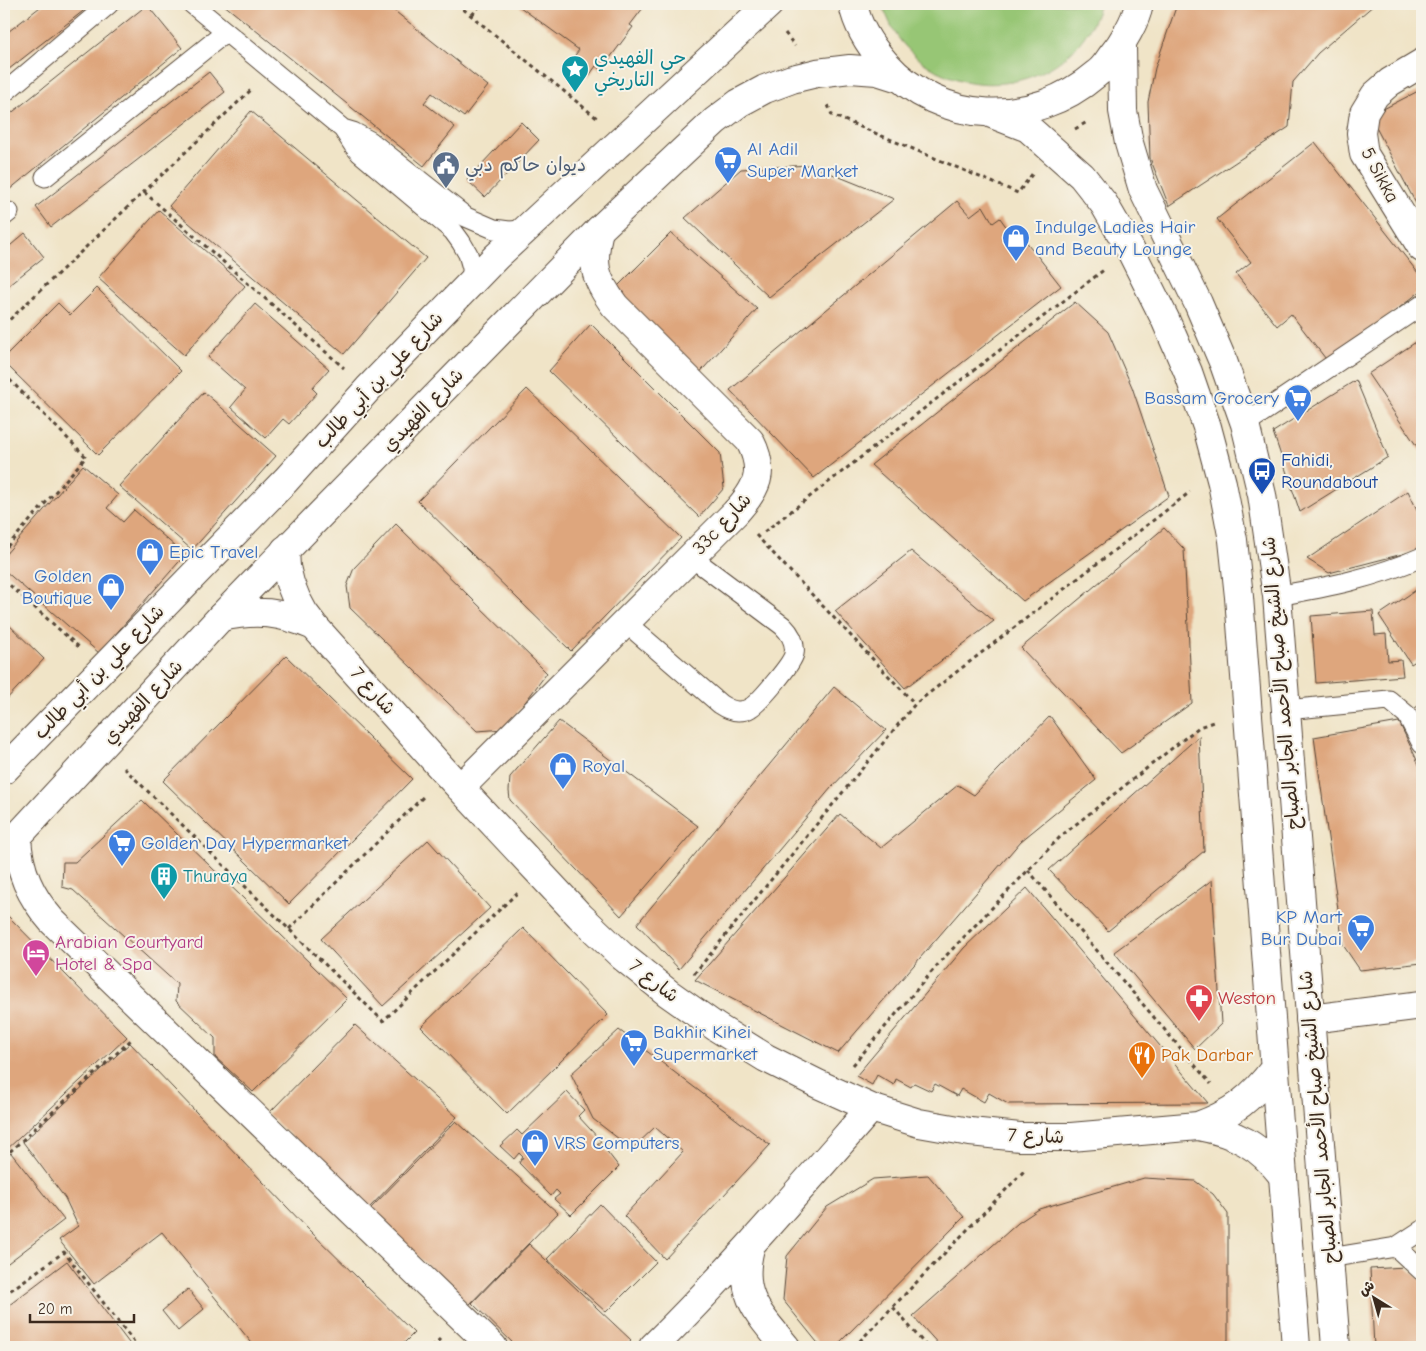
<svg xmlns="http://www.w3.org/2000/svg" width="1426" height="1351" font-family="'Comic Neue','Playpen Sans Arabic',sans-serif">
<rect width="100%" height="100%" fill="#f7f3e8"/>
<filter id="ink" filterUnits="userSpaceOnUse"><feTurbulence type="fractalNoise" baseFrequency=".02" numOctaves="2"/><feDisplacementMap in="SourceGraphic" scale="10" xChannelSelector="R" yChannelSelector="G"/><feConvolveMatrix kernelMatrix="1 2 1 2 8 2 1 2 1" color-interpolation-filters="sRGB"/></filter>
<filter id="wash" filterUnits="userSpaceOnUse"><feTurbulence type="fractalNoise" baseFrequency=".0096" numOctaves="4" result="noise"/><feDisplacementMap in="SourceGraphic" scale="20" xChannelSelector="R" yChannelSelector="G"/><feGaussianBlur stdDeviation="1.12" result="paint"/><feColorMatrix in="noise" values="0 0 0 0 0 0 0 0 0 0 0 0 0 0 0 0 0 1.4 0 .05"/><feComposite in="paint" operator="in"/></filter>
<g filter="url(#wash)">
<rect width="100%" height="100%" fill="#f0e4c7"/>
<path fill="#97c674" stroke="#697849" d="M882,4H1100C1076,88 964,111 906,47C894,35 888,19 882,4Z"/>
<g id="blocks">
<path fill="#dea67d" d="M44,4H92L4,73V35Z
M223,4H386L488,86L464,117L432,93L424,103L455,127L424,166Z
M516,4H646L630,25L633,27L601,70L596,66L588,77L569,63L579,50Z
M1181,4H1375L1318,53L1293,82L1289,127L1169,206L1150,158L1148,102L1155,68L1175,10Z
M147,5L182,48L9,190L4,183V119Z
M209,72L225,92L51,227L36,207Z
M1422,89V215L1370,116Z
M251,111L426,258L344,354L169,206Z
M521,122L539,140L485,197L467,180Z
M1315,142L1422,278V290L1329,363L1291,314L1277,326L1236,274L1251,262L1217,219Z
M810,165L894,199L769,297L685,218L741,169Z
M957,201L970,216L983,206L993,223L1000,218L1015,239L1021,235L1061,286L814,478L730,390Z
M159,210L245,286L184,355L98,278Z
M25,233L44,257L4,289V251Z
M671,233L757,309L695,378L612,292Z
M97,288L181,371L98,455L4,362V357L58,303L70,315Z
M1075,302L1108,332L1132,387L1169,496L1023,601L871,465Z
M255,304L329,369L312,388L317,393L289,424L283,419L266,438L231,407L245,390L208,357Z
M591,324L720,453L724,488L699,517L549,371Z
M1422,338V450L1420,451L1368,374Z
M1356,380L1388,457L1300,512L1273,432Z
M527,389L681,538L571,651L418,501Z
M204,392L276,456L192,550L119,486Z
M83,465L118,495L107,508L123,522L134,510L185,555L99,653L4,570V556Z
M1408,491L1422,520V549L1329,573L1307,559Z
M396,524L547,673L505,729L477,731L350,608L347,586L354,568Z
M1164,528L1184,549L1192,703L1121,753L1021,648Z
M911,551L994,621L905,688L835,611Z
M1422,586V657L1411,664L1379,615Z
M1373,611L1375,635L1386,634L1388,661L1401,660L1403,676L1316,683L1311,616Z
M4,620L44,659L4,702Z
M286,656L412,779L289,904L163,781Z
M834,687L886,730L831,788L679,969L637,924Z
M1422,703V728L1411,711Z
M1050,716L1096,780L1021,841L838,1053L695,980L840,814L881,848L958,785L974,795Z
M559,721L698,826L621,916L510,800L509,791L510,777Z
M1399,722L1422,771V963L1360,970L1343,945L1314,737Z
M1199,736L1204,851L1108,931L1049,870Z
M142,800L347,999L253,1092L215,1057V1038L176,1001L177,984L73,890L62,887L63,862H75Z
M428,840L490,908L383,1006L321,939Z
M1212,880L1221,1024L1195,1049L1114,952Z
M1027,888L1208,1103L1008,1104L989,1093L984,1102L961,1089L957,1096L935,1084L931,1091L914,1083L911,1087L896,1079L894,1085L877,1075L872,1085L856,1076L964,948Z
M7,915L127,1037L4,1152V918Z
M523,928L608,1015L507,1114L421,1027Z
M355,1025L457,1117L368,1209L268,1114Z
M619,1030L770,1145L665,1259L624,1216L683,1152L655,1127L632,1149L593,1119L571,1074Z
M130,1043L308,1229L414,1333L400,1347H255L162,1232L94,1284L59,1240L78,1226L65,1198L23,1142Z
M567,1092L584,1110L578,1116L601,1141L597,1144L599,1146L602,1145L619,1167L571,1215L554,1199L560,1194L556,1190L551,1196L519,1163L523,1157L519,1153L514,1159L500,1146L517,1130L522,1135Z
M456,1121L558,1213L469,1305L369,1210Z
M11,1153L64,1220L4,1266V1160Z
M928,1175L964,1217L835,1347H821L783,1300L787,1256L827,1207L873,1179Z
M1144,1178L1195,1181L1213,1194L1228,1214V1340L1219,1347H941L913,1316L1018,1223L1039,1209Z
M600,1204L656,1262L606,1312L547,1259Z
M529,1244L631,1340L624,1347H517L472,1303Z
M67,1261L132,1347H4V1309Z
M1406,1267L1422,1281V1347H1374L1370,1269Z
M188,1289L204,1309L178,1331L162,1311Z"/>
</g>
</g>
<g filter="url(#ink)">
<use href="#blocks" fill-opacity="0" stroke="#564637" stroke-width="1"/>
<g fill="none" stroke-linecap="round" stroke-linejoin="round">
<g stroke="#564637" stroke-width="21">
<path id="service" d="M192,4L343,129L354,146L360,153L453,231L461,242L468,254L472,268V281
M4,93L109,4
M343,129L353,132L370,141L466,217L494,229L509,231L524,230
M45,177L226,32
M4,216L9,212
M1245,424L1422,305
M1277,596C1328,587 1374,578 1422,557
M625,622L720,704C726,708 732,711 738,711C742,711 747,710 750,708C759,703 792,664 794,654C796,643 791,634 783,626L691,557
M1286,710L1389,700L1407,715L1422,744
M1396,1247L1422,1230
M1329,1258L1396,1247L1422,1271"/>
</g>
<g stroke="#564637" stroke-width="30">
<path id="minor" d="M1422,63L1390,82L1375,95L1364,113L1361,133L1364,154L1422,248
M285,550L286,567L290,583L296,598L304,613L314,626L447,774L580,916L622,956L668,993L716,1027L766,1058L818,1084L871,1108L919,1123L970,1132L1020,1137H1071L1198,1126C1232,1114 1253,1097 1274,1069
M221,617C257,609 281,612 314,626
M460,788L735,513C757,489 766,472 750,441L615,306C594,278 591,264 599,230
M17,838C19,871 30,896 52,921L493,1347
M1310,1019L1422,1005
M1198,1126C1236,1133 1259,1145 1283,1176
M750,1248C738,1295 758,1313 786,1347
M653,1347C730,1271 800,1189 871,1108"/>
</g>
<g stroke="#564637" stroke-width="30">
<path id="tertiary" d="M4,770L286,480L368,389L496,257L769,4
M4,851L221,617L319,516L599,230L715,121L739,103L765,89L792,79L817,73L850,69L877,71L899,78"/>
</g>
<g stroke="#564637" stroke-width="30">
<path id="secondary" d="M853,4C857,26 871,47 885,63C941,126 1033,128 1096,74C1102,70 1107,63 1111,57C1122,44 1136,21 1139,4
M1122,44L1123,111L1129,143L1143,190L1198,303L1224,364L1245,424L1262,495L1277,596L1336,1347
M992,114L1028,128L1082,176L1104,204L1130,249L1165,319L1188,372L1207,427L1222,483L1233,540L1239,597L1296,1347"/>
</g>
<path stroke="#564637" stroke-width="3" stroke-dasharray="4 4" stroke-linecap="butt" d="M457,4L598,119
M472,15L481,4
M785,33L795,46
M828,105L832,115L1018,193L1033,173
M1075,129L1087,122
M144,192L344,368
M4,325L252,89
M4,374L86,457L4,550
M764,532L1105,269
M756,535L915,704
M4,580L80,648
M124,768L383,1021L517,893
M1028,870L1211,1084
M289,929L424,796
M694,974L915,704L1190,492
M853,1065L940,962L1061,836L1199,727L1216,721
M4,1157L131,1040
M4,1295L64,1252L138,1347
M893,1307L927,1347
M432,1347L440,1339
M854,1347L1025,1170"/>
<use href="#service" stroke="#fff" stroke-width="19"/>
<use href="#minor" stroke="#fff" stroke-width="28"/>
<use href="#tertiary" stroke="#fff" stroke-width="28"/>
<use href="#secondary" stroke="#fff" stroke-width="28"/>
</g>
</g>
<defs>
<g id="sight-pin" transform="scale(1.4375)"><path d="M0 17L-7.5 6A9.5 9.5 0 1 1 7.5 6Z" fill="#0f9aa8" stroke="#f7f3e8"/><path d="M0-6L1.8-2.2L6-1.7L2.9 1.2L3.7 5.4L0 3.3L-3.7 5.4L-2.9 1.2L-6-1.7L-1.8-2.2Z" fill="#fff"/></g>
<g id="supermarket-pin" transform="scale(1.4375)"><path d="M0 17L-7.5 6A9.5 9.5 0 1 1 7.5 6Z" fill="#3f7fe0" stroke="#f7f3e8"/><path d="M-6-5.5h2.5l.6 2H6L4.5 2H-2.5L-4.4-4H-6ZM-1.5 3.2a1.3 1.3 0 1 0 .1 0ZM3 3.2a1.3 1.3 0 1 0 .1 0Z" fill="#fff"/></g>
<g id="civic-pin" transform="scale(1.4375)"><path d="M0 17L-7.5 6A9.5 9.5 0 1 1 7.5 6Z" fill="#5c6f8a" stroke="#f7f3e8"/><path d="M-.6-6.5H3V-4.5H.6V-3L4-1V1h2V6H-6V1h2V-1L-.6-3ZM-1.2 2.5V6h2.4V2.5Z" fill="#fff"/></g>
<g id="shop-pin" transform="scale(1.4375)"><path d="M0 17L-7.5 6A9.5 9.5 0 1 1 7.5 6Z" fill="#3f7fe0" stroke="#f7f3e8"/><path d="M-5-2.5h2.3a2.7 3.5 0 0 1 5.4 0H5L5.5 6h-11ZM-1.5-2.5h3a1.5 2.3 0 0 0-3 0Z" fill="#fff"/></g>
<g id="bus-pin" transform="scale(1.4375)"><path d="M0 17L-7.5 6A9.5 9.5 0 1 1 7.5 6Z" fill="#1a4fb4" stroke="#f7f3e8"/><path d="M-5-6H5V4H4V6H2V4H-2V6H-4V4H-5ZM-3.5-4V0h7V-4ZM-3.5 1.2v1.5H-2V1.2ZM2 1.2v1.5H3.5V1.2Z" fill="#fff"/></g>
<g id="building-pin" transform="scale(1.4375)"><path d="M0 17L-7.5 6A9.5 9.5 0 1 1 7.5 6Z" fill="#0f9aa8" stroke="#f7f3e8"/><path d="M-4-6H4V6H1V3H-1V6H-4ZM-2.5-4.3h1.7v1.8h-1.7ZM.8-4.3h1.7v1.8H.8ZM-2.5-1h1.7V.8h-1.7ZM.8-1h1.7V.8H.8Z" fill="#fff"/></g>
<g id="hotel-pin" transform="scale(1.4375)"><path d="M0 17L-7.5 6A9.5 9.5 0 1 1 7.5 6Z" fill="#d1479c" stroke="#f7f3e8"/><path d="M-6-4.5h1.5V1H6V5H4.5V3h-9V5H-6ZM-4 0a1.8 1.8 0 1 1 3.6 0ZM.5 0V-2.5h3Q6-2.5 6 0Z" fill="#fff"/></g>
<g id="pharmacy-pin" transform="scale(1.4375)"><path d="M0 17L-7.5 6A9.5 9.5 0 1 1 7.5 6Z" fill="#e0444e" stroke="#f7f3e8"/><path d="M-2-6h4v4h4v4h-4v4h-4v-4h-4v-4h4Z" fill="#fff"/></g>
<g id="restaurant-pin" transform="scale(1.4375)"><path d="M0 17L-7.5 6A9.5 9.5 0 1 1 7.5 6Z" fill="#e8710a" stroke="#f7f3e8"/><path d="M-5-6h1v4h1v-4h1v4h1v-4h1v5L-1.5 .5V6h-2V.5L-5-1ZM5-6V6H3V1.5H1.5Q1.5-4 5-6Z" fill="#fff"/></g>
</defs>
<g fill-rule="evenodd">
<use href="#sight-pin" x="575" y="69"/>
<use href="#supermarket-pin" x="728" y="160"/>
<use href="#civic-pin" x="446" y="165"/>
<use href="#shop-pin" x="1016" y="238"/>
<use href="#supermarket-pin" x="1298" y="398"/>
<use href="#bus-pin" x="1262" y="471"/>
<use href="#shop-pin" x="150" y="552"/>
<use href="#shop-pin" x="111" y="587"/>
<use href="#shop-pin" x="563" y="766"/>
<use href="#supermarket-pin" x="122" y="843"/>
<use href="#building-pin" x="164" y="876"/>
<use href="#supermarket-pin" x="1361" y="928"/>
<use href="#hotel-pin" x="36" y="953"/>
<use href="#pharmacy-pin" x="1199" y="998"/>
<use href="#supermarket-pin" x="634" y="1043"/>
<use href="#restaurant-pin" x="1142" y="1055"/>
<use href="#shop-pin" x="535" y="1143"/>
</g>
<g text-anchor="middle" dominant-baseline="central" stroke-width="4" stroke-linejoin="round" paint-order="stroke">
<g font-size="19" fill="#0d838f" stroke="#f7f3e8" text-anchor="start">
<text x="594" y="58">حي الفهيدي<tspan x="594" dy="22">التاريخي</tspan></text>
<text x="183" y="876">Thuraya</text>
</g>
<g font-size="19" fill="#366cbe" stroke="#f7f3e8" text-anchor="start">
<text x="747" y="149">Al Adil<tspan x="747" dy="22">Super Market</tspan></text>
<text x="1035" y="227">Indulge Ladies Hair<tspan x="1035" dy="22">and Beauty Lounge</tspan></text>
<text x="1279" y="398" text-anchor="end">Bassam Grocery</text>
<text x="169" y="552">Epic Travel</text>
<text x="92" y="576" text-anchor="end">Golden<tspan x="92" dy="22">Boutique</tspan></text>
<text x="582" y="766">Royal</text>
<text x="141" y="843">Golden Day Hypermarket</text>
<text x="1342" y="917" text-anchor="end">KP Mart<tspan x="1342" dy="22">Bur Dubai</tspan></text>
<text x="653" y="1032">Bakhir Kihei<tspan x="653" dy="22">Supermarket</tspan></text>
<text x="554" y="1143">VRS Computers</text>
</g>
<g font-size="19" fill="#4e5e75" stroke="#f7f3e8" text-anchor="start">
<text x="465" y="165">ديوان حاكم دبي</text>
</g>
<g font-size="19" fill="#3b2a1e" stroke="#f7f3e8">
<text transform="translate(1380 175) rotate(62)">5 Sikka</text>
<text transform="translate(379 380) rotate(-47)">شارع علي بن أبي طالب</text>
<text transform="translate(423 410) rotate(-46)">شارع الفهيدي</text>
<text transform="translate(722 524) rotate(-47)">33c شارع</text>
<text transform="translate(99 672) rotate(-46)">شارع علي بن أبي طالب</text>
<text transform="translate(1281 683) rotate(-95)">شارع الشيخ صباح الأحمد الجابر الصباح</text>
<text transform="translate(373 691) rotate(48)">شارع 7</text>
<text transform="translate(143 702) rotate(-47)">شارع الفهيدي</text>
<text transform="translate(654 981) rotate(38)">شارع 7</text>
<text transform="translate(1318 1117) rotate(-95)">شارع الشيخ صباح الأحمد الجابر الصباح</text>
<text transform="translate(1036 1136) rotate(2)">شارع 7</text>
</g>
<g font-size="19" fill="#164399" stroke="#f7f3e8" text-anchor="start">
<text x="1281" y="460">Fahidi,<tspan x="1281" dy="22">Roundabout</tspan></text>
</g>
<g font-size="19" fill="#b23c85" stroke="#f7f3e8" text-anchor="start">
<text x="55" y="942">Arabian Courtyard<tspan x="55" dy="22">Hotel &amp; Spa</tspan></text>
</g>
<g font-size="19" fill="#be3a42" stroke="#f7f3e8" text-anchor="start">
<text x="1218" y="998">Weston</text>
</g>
<g font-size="19" fill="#c56008" stroke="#f7f3e8" text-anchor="start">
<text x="1161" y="1055">Pak Darbar</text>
</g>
</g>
<rect width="1426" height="1351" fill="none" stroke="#f7f3e8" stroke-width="20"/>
<g transform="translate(1374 1298) rotate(323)" stroke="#f7f3e8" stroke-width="4" paint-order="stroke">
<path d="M0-4L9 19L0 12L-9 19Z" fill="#3b2a1e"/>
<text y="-8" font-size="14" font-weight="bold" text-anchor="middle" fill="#3b2a1e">ش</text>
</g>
<path d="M30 1314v8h104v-8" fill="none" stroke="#3b2a1e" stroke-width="2.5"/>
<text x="38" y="1314" font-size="15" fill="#3b2a1e" stroke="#f7f3e8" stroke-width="4" paint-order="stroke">20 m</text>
</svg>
